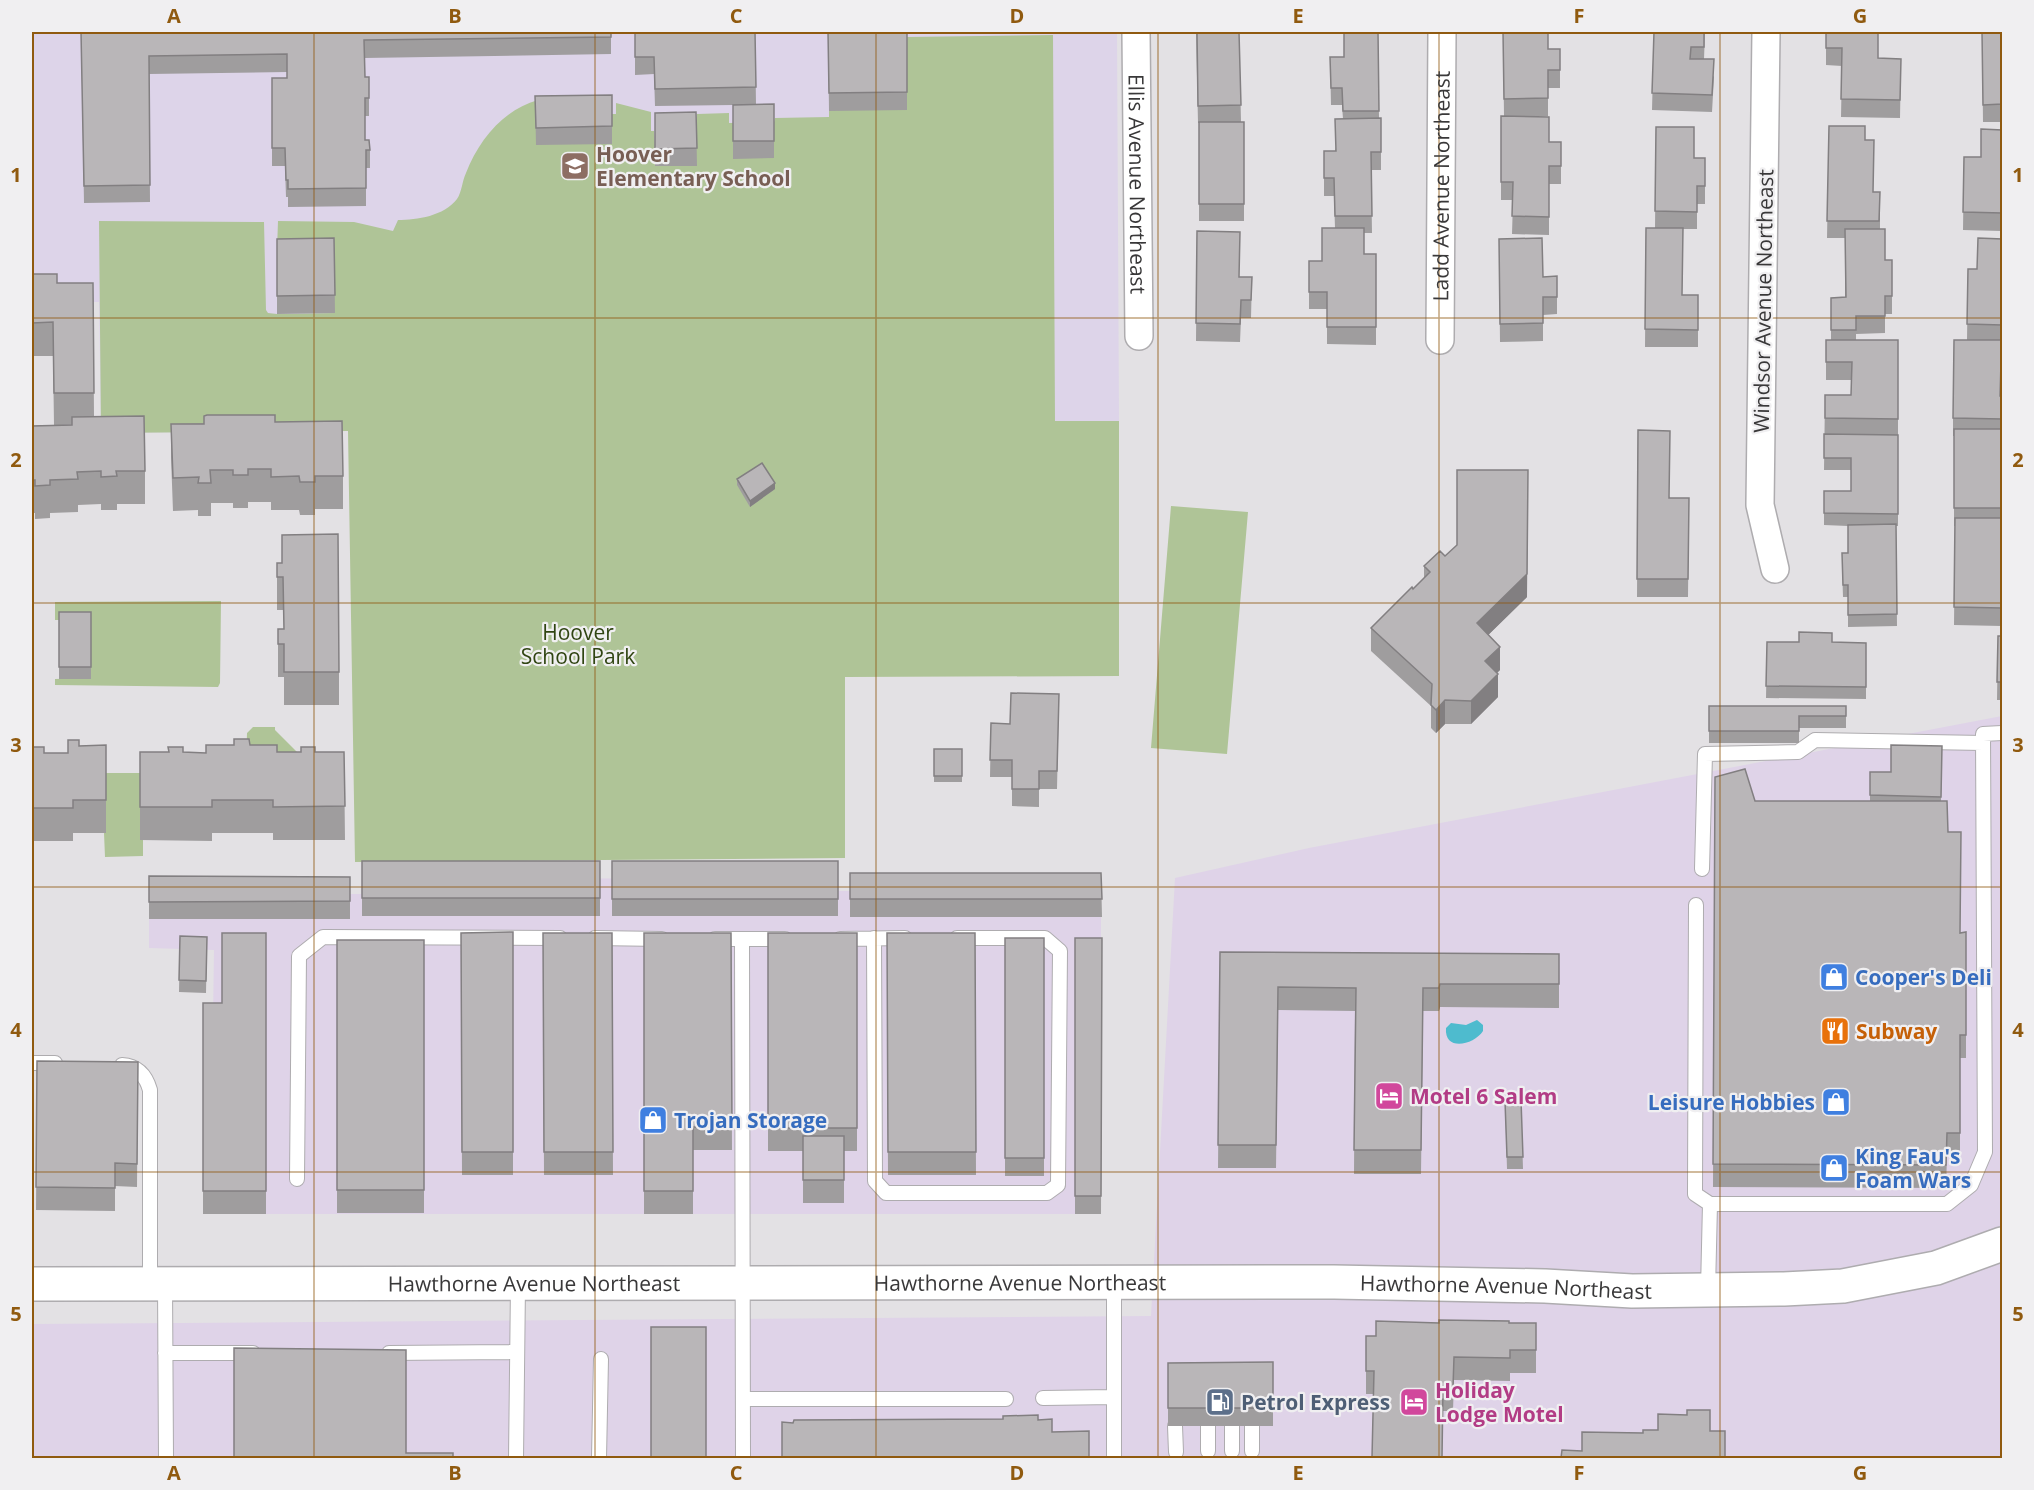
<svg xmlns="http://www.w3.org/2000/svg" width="2034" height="1490" font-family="'Open Sans',sans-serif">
<rect width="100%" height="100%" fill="#e3e1e4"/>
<path fill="#dfd3e8" d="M2002,716V1458H32V1324L1151,1316L1175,878L1309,848Z
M362,878L838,879L839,891H1101V1214H203L213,1020L214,950L149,948V894H361Z"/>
<path fill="#ddd4e9" d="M32,32H1117L1119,421L101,433L99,302H32Z"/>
<path fill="#afc497" d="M1053,35L1055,421H1119V676L845,677V858L355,862L348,431L101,433L99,221L264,222L266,310L268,313L277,314L335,313L277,250L278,221L354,222L393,231L398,220C417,220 444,216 457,199C462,192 462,181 466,173C479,140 503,110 538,100L612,114H616V103L651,112V131H654L656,166L696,130L697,114L729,113V123L774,122L775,118L829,117V111L907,37Z
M1171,506L1248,512L1227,754L1151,748Z
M221,601L220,683L218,687L55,685V679L91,678V624L87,620H55V602Z
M253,727H275V730L297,752L246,768L247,733Z
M85,773H162L143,840V856L105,857L104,833H106Z"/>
<path fill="#4ebbce" d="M1477,1020L1483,1025V1031C1474,1045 1444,1052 1446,1028L1451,1023L1466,1025Z"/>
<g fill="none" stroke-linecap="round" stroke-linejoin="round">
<g stroke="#aeacaf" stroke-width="16">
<path id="lane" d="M1702,869L1705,754L1798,752L1815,740L1983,743
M1696,905L1695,1194L1710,1204
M595,938L662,939
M874,938L875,1181L886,1193H1047L1058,1185L1060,951L1045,938H957
M715,939H742L743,1458
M742,939H785
M840,939L905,938
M32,1063H55
M122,1065C138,1066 146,1076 150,1090V1284
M297,1179L299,956L323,937L560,938
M1114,1283V1458
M165,1284L166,1458
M1708,1290L1710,1204H1947L1971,1185L1985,1152L1983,734L2002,733
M165,1353H253
M389,1353L517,1352
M1043,1398L1114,1397
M743,1399H1006
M1175,1426L1176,1452
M1208,1426V1451
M1232,1426V1451
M1252,1426V1451
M516,1458L518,1284
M599,1458L601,1359"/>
</g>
<g stroke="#aeacaf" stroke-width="30">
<g id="street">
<path id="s1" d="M1136,32L1139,336"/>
<path d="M1766,32L1760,505L1775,569"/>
<path id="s2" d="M1440,340L1442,32"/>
</g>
</g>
<g stroke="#aeacaf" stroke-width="36">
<g id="secondary">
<path id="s3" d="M32,1284L1334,1282L1545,1286L1632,1291L1784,1289L1843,1286L1936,1268L2002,1244"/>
</g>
</g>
<use href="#lane" stroke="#fff" stroke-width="14"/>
<use href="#street" stroke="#fff" stroke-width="27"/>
<use href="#secondary" stroke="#fff" stroke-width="33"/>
</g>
<path fill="#9f9d9e" d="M81,32H611V54L364,58L365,77L369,98V116H365V140L370,150V168H366V206L288,207V197H286L285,166H272V78H287V72L149,74L150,202L84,203Z
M635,32H755L756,105L774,104V158L733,159V105L655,106L654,74L635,75Z
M828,32H907V110L829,111Z
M1196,32H1239L1241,122H1244V221H1199V123H1198Z
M1378,32L1379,118H1381V170H1371L1372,233H1364V254H1376V345L1327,344V309H1309V261H1322L1335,228L1334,196H1324V151H1335L1343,119L1342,105H1331L1330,57H1344Z
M1503,32L1548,49H1560V88H1548V116H1504Z
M1654,32H1705L1704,59L1714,77L1712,112L1652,110Z
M1826,32L1878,58L1901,59L1900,118L1841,117L1842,66L1826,65Z
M1982,32H2002V122H1983Z
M612,95V144L536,145L535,96Z
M696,112L697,166H655V113Z
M1501,116L1549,142H1561V184H1549V235L1512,234L1513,200H1501Z
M1829,126L1865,140L1873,192H1880V229L1885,260H1892V314H1885V333L1856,334V340H1898V526H1896L1897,626L1848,627V597H1843L1842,565L1848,553V526L1824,525V491H1851V470H1824L1825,395H1851V380H1826V340H1831V298L1845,297V238H1827Z
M1656,127L1694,158H1705V204H1697V229H1683L1682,295H1698V347H1645L1646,228H1655Z
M2002,130V231L1963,230L1964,157H1981Z
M1197,231L1239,277H1252L1251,318H1241L1240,342L1196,341Z
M334,238L335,313L277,314V239Z
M1499,239L1543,277L1557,276V314L1543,315V341L1500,342Z
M2002,239V381L2001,380V396H2002V470H2001V485H2002V626L1954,625L1955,526H1954V436H1953V418L1967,340L1968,269H1977Z
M32,274L57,283H93L94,417L145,471V504H117V510H101V504L78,505V512L50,513V518L35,519V513H32V426L54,425L53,356H32Z
M275,422L343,476V509H315V515H300L299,510H271V502H248V508H233V503H211V516H198V510L173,511L171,457V424Z
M1638,430L1670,498H1689L1688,597H1637Z
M737,479L775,489L750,507L737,485Z
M1445,556L1527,597L1488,635L1500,670L1497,673L1498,697L1471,724H1445L1436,733L1431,728V706L1371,651V628L1424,578V566Z
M277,563L339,672V705H284V677H278V629H284L283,610H277Z
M59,612H91V679H59Z
M1998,636H2002V700H1997Z
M1767,642L1866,643V699L1766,698Z
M1059,694L1057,789H1039V807L1012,806V777H990L991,723L1010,724Z
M1709,706H1846V728H1799V743H1709Z
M106,745V833H73V841H32V747L44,753H68L79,746Z
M250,745L277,752H344L345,840H273V833H212V841L140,840V752L206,753Z
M1942,746L1941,801L1948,832L1960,933L1966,932V1058H1960V1156H1947L1946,1188L1713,1187L1715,777L1755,801H1870V772H1891Z
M934,749H962V782H934Z
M362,861H600V916H362Z
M612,861H838V916H612Z
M850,873H1101L1102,917H850Z
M149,876L350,877V919H149Z
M513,932V1175H462L461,933Z
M266,933V1214H203V1003H222Z
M543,933H612L613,1175H544Z
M644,933H731L732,1150H693V1214H644Z
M768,933H857V1151H844V1203H803V1151H768Z
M887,933H975L976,1175H888Z
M180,936L207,937L206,993L179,992Z
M1005,938H1044V1176H1005Z
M1075,938H1102L1101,1214H1075Z
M337,940H424V1213H337Z
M1220,952L1559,954V1008L1440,1007L1439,1011H1423L1421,1174H1354L1355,1011L1278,1010L1276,1168H1218Z
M37,1061L138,1062L137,1187L115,1186V1211L36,1210Z
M1521,1100L1523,1169H1507L1505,1101Z
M1439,1323H1536V1373H1510V1381L1454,1380L1453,1411H1443L1373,1394H1366V1336H1376Z
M1273,1362V1426H1168V1363Z"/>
<path fill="#827f81" d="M775,483V489L750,507V501Z
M1528,493L1527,597L1477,646V623Z
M1500,647V670L1485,684V661Z
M1498,674V697L1471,724V701Z
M1445,700V724L1436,733V710Z
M1440,984V1007L1439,1011V988Z"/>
<path fill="#b9b6b8" stroke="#827f81" stroke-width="1.5" d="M81,32H611V37L364,40L365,77H369V98H365V140H369L370,150H366V188L288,189V180H286L285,148H272V78H287V54L149,56L150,185L84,186Z
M635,32H755L756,87L655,89L654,57H635Z
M828,32H907V92L829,93Z
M1197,32H1239L1241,105L1198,106Z
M1344,32H1378L1379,111H1343L1342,88H1331L1330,57H1344Z
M1503,32H1548V49H1560V70H1548V98L1504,99Z
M1654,32H1704V47H1691L1690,59H1714L1712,95L1652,93Z
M1826,32H1878V58L1901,59L1900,100L1841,99L1842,48H1826Z
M1982,32H2002V104L1983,105Z
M612,95V126L536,128L535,96Z
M774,104V141H733V105Z
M696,112L697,148L655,149V113Z
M1501,116L1549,117V142H1561V166H1549V217L1512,216L1513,182H1501Z
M1381,118V152H1371L1372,216H1335L1334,178H1324V151H1336L1335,119Z
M1199,122H1244V204H1199Z
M1829,126H1865V140H1874L1873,192H1880L1879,221H1827Z
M1656,127H1694V158H1705V186H1697V212L1655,211Z
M1981,129L2002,130V213L1963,212L1964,157H1981Z
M1322,228H1364V254H1376V327H1327V292H1309V261H1322Z
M1646,228H1683L1682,295H1698V330L1645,329Z
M1845,229H1885V260H1892V296H1885V316H1856V330H1831V298L1846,297Z
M1197,231L1240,232L1239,277H1252L1251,300H1241L1240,324L1196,323Z
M334,238L335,295L277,296V239Z
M1542,238L1543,277L1557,276V297H1543V323L1500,324L1499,239Z
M1978,238L2002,239V325L1967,324L1968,269H1977Z
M32,274H57V283H93L94,393H54L53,322L32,323Z
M1826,340H1898V419L1825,418V395H1851L1852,362H1826Z
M1954,340H2002V363H2001L2000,396H2002V419L1953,418Z
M207,415H275V422L342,421L343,476H315V482H300L299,476L271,477V469H248V475H233V470H210L211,483H198L199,477L173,478L171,424H204V416Z
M144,416L145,471H116L117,476L101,477V471L77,472L78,479L50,480V485L35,486V480H32V426L72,425V417Z
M1954,429H2002V453H2001L2002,508H1954Z
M1638,430L1670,431L1669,498H1689L1688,579H1637Z
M1824,434L1898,435V514L1824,513V491H1851V458H1824Z
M762,463L775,483L750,501L737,479Z
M1457,470H1528L1527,574L1477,623L1500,647L1485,661L1498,674L1471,701L1445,700L1436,710L1431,705L1432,684L1371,628L1412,587L1413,589L1430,572L1424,566L1440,551L1445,556L1457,545Z
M1955,518H2002V608L1954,607Z
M1896,524L1897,614L1848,615V585H1843L1842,553H1848V525Z
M338,534L339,672H284V644H278V629H284L283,577H277V563H282V535Z
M59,612H91V667H59Z
M1799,632L1832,633V642L1866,643V687L1766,686L1767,642H1799Z
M1998,636H2002V682H1997Z
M1011,693L1059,694L1057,771H1039V789H1012V760H990L991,723L1010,724Z
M1709,706H1846V716H1799V731H1709Z
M234,739H249L250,745H277V752H301V747H315V752H344L345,806L273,807V800H212V807H140V752H169L168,747H183V752L206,753V745H234Z
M68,740H79V746L106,745V800H73V808H32V747H44V753H68Z
M1891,745L1942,746L1941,797L1870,795V772H1891Z
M934,749H962V776H934Z
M1745,769L1755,801H1947L1948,832H1961L1960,933L1966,932V1035H1960V1133H1947L1946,1165L1713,1164L1715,777Z
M362,861H600V898H362Z
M612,861H838V899H612Z
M850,873H1101L1102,899H850Z
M149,876L350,877V901L149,902Z
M513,932V1152H462L461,933Z
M222,933H266V1191H203V1003H222Z
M543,933H612L613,1152H544Z
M644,933H731L732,1127H693V1191H644Z
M768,933H857V1128H768Z
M887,933H975L976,1152H888Z
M180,936L207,937L206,981L179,980Z
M1005,938H1044V1158H1005Z
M1075,938H1102L1101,1196H1075Z
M337,940H424V1190H337Z
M1220,952L1559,954V984H1440L1439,988H1423L1421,1150H1354L1356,988L1278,987L1276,1145H1218Z
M37,1061L138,1062L137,1164L115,1163V1188L36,1187Z
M1521,1100L1523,1157H1507L1505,1101Z
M803,1136H844V1180H803Z
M1439,1320L1509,1321V1323H1536V1350H1510V1358L1454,1357L1453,1387H1443L1442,1458H1372L1374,1371H1366V1336H1376V1321L1439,1323Z
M651,1327H706V1458H651Z
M234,1348L406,1350V1453H453V1458H234Z
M1273,1362V1408H1168V1363Z
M1687,1410H1710V1431H1725V1458H1561L1562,1450L1582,1451V1432L1643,1433V1430H1658V1414L1687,1415Z
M1038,1415V1420L1052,1419V1432L1089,1431V1458H782V1422L793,1423L794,1420L1003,1419V1416Z"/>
<path fill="none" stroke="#905a0f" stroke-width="1.5" stroke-opacity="0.55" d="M314,32V1458M595,32V1458M876,32V1458M1158,32V1458M1439,32V1458M1720,32V1458M32,318H2002M32,603H2002M32,887H2002M32,1172H2002"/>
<defs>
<g id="school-square" transform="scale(1.5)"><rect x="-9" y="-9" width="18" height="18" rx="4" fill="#8d6e63" stroke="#f0eff1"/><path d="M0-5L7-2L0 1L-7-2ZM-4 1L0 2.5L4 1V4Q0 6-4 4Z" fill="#fff"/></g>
<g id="shop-square" transform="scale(1.5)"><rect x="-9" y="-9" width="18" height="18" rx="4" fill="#3f7fe0" stroke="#f0eff1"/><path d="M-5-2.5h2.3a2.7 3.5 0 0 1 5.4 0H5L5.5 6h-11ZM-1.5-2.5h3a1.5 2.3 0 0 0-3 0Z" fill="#fff"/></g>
<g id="restaurant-square" transform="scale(1.5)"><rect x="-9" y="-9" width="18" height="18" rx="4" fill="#e8710a" stroke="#f0eff1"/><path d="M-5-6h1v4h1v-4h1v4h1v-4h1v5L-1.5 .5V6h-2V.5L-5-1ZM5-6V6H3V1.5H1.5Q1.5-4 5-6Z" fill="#fff"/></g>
<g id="hotel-square" transform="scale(1.5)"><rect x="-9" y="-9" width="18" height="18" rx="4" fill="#d1479c" stroke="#f0eff1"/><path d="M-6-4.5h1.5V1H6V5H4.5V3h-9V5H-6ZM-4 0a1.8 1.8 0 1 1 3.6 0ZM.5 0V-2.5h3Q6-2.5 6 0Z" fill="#fff"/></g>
<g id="fuel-square" transform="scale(1.5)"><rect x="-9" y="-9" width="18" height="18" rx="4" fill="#5c6f8a" stroke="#f0eff1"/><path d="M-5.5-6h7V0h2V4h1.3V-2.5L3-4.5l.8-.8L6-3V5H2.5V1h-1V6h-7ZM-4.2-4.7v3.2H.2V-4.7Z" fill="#fff"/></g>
</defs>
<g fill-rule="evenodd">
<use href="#school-square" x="575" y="166"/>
<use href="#shop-square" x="1834" y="977"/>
<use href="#restaurant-square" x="1835" y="1031"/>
<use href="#hotel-square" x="1389" y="1096"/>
<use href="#shop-square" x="1836" y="1102"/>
<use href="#shop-square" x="653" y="1120"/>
<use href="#shop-square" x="1834" y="1168"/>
<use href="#fuel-square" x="1220" y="1402"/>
<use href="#hotel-square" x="1414" y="1402"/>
</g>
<g text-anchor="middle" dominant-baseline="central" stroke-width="4.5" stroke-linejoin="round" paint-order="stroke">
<g font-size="21" font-weight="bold" fill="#785e54" stroke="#f0eff1" text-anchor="start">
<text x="596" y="154">Hoover<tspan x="596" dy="24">Elementary School</tspan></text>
</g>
<g font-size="21" fill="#393839" stroke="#f0eff1">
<text stroke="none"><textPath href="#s1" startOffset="152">Ellis Avenue Northeast</textPath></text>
<text stroke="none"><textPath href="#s2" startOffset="154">Ladd Avenue Northeast</textPath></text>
<text transform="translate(1763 301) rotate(-89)">Windsor Avenue Northeast</text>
<text stroke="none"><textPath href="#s3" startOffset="988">Hawthorne Avenue Northeast</textPath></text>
<text stroke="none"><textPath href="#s3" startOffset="502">Hawthorne Avenue Northeast</textPath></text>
<text stroke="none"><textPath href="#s3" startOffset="1474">Hawthorne Avenue Northeast</textPath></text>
</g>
<g font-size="21" fill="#304512" stroke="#f0eff1">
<text x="578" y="632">Hoover<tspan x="578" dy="24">School Park</tspan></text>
</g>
<g font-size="21" font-weight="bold" fill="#366cbe" stroke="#f0eff1" text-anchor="start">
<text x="1855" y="977">Cooper's Deli</text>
<text x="1815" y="1102" text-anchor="end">Leisure Hobbies</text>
<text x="674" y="1120">Trojan Storage</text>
<text x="1855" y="1156">King Fau's<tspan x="1855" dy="24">Foam Wars</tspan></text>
</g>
<g font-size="21" font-weight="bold" fill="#c56008" stroke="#f0eff1" text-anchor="start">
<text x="1856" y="1031">Subway</text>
</g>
<g font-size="21" font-weight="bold" fill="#b23c85" stroke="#f0eff1" text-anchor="start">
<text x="1410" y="1096">Motel 6 Salem</text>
<text x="1435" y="1390">Holiday<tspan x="1435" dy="24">Lodge Motel</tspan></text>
</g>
<g font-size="21" font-weight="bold" fill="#4e5e75" stroke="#f0eff1" text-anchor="start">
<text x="1241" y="1402">Petrol Express</text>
</g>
</g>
<rect width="2034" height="1490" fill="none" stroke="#f0eff1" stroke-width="66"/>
<rect x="33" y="33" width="1968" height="1424" fill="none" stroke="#905a0f" stroke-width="2"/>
<g font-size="20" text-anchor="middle" font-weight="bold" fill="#905a0f">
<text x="174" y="23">A</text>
<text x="455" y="23">B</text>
<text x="736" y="23">C</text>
<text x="1017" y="23">D</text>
<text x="1298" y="23">E</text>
<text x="1579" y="23">F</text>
<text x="1860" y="23">G</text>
<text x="16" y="182">1</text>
<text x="2018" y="182">1</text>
<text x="16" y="467">2</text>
<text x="2018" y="467">2</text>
<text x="16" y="752">3</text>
<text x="2018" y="752">3</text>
<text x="16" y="1037">4</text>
<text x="2018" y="1037">4</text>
<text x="16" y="1321">5</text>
<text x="2018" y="1321">5</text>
<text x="174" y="1480">A</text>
<text x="455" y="1480">B</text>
<text x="736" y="1480">C</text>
<text x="1017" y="1480">D</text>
<text x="1298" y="1480">E</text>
<text x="1579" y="1480">F</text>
<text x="1860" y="1480">G</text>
</g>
</svg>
